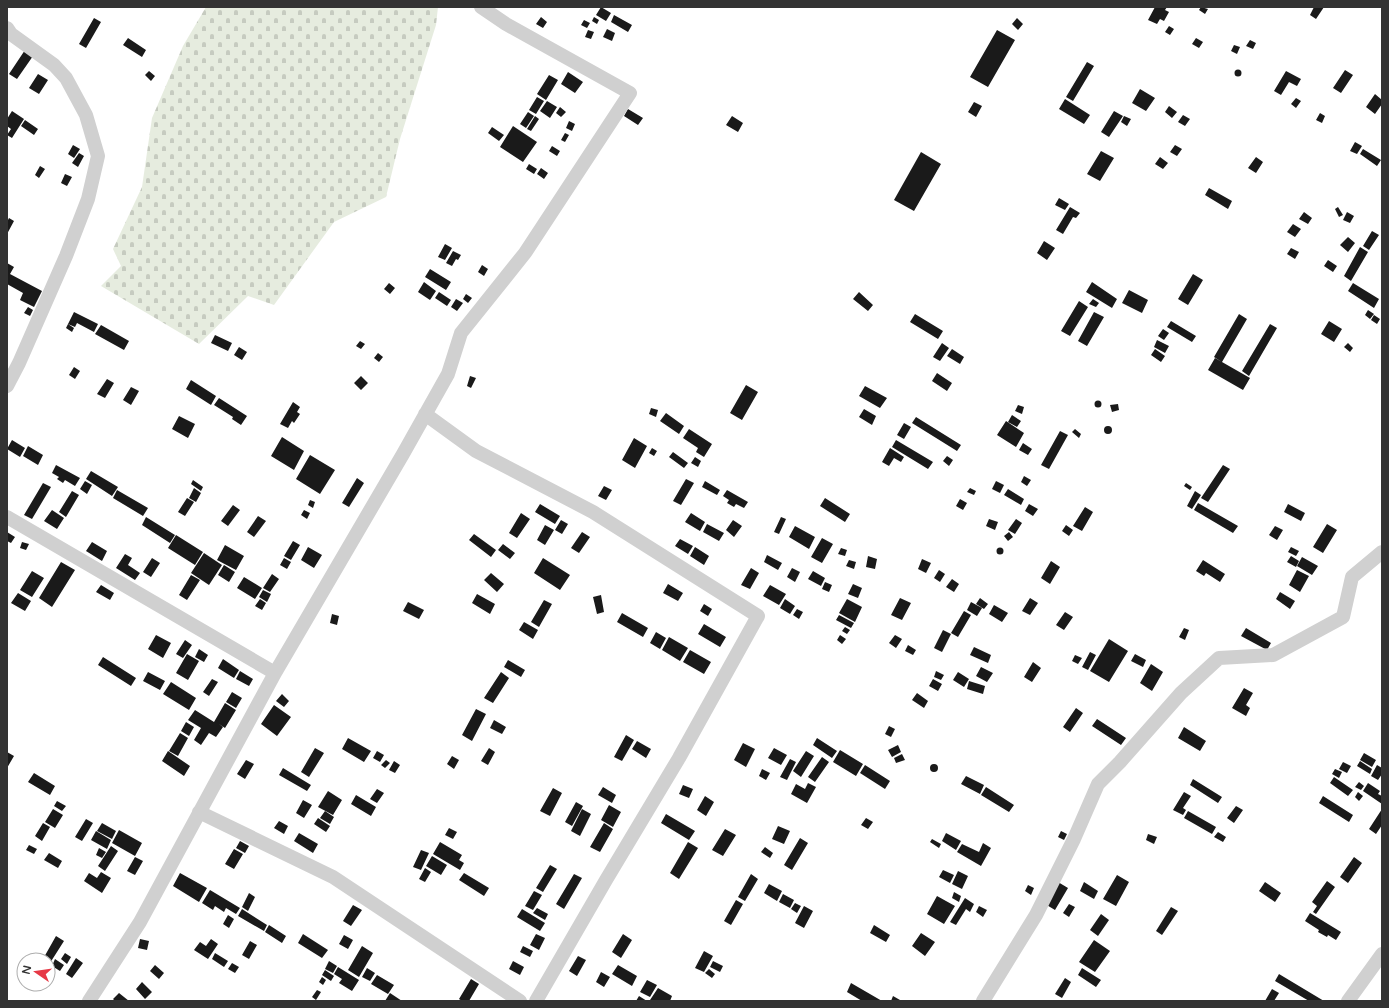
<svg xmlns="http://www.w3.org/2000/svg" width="1389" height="1008" font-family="'Varela Round',sans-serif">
<defs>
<pattern id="cemetery-stones" width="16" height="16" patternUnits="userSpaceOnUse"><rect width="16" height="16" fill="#e6ecdf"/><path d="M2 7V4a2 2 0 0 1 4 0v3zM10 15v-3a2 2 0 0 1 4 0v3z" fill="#c6cbc0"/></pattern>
</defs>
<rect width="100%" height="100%" fill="#fff"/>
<path fill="url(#cemetery-stones)" d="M206,7H438L436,25L400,139L386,197L334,222L274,305L248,296L199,344L101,286L121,266L113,249L142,187L152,118L183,46Z"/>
<path fill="#1a1a1a" d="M601,7L611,13L606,21L596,15Z
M1155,7H1167L1165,10L1169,12L1164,21L1160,19L1157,24L1148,20Z
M1201,7L1208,9L1205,14L1199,10Z
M1314,7H1324L1316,19L1310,15Z
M614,15L632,25L628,32L611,22Z
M541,17L547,22L543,28L536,24Z
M594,17L599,20L597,24L592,21Z
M94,18L101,22L86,48L79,44Z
M1017,18L1023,24L1018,30L1012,24Z
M584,20L590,23L587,28L581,25Z
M1169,26L1174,29L1170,35L1165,32Z
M607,29L615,33L612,41L603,37Z
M588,30L594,32L591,39L585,37Z
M997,30L1015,40L988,87L970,77Z
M128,38L146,50L142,57L123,45Z
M1196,38L1203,42L1199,48L1192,44Z
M1250,40L1256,43L1253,49L1246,46Z
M1234,45L1240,47L1237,54L1231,51Z
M25,50L33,56L17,79L9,74Z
M1087,62L1094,66L1073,101L1066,97Z
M1234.5 73a3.5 3.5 0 1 1 7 0a3.5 3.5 0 1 1-7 0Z
M1345,70L1353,75L1341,93L1333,88Z
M149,71L155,76L151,81L145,75Z
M1286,71L1301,79L1297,86L1289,82L1281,95L1274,91Z
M568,72L583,82L575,93L561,84Z
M38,74L48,80L39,94L29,88Z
M549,75L558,80L546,100L537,94Z
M1140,89L1155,98L1146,111L1132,103Z
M1375,94L1382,100V104L1375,114L1366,107Z
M537,97L544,101L536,114L529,110Z
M1296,98L1301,101L1296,108L1291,104Z
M1065,99L1090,115L1084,124L1059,109Z
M547,101L557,107L550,118L540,111Z
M974,102L982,106L976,117L968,112Z
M1169,106L1177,112L1172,118L1165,112Z
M560,107L566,112L561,117L556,113Z
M628,109L643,118L638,125L624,116Z
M12,111L24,119L12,138L7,135L11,129L7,126V119Z
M1114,111L1123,116L1109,137L1101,132Z
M528,112L534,116L526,128L520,124Z
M1320,113L1325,116L1322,123L1316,120Z
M1183,115L1190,119L1185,126L1178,122Z
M535,116L539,119L531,131L527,129Z
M732,116L743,123L738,132L726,125Z
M1124,116L1131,119L1127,126L1121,122Z
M25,120L38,129L34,135L21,126Z
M569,121L575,124L572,131L566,128Z
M513,126L537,142L523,162L500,147Z
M492,127L504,135L499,141L488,133Z
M565,133L569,135L565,142L561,140Z
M1355,142L1362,146L1357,154L1350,151Z
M73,145L80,149L74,158L68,154Z
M1175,145L1182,149L1177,156L1170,152Z
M552,146L560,151L557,156L549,151Z
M1363,149L1381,160L1377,166L1360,154Z
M1101,151L1114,158L1100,181L1087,174Z
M921,152L941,164L914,211L894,200Z
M79,153L84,156L78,167L72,163Z
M1160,157L1168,163L1163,169L1155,164Z
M1256,157L1263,162L1256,173L1248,168Z
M529,164L537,169L534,174L526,169Z
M40,166L45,169L39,178L35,175Z
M541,168L548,173L544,179L537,174Z
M65,174L72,177L67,186L61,183Z
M1209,188L1232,201L1228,209L1205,195Z
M1059,198L1069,204L1065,210L1055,205Z
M1070,207L1080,213L1076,218L1073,217L1063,234L1056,230Z
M1338,207L1343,215L1339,217L1335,209Z
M1304,212L1312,218L1308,224L1299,219Z
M1347,212L1354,216L1350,223L1343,220Z
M9,218L14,221L7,234V222Z
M1293,224L1301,229L1295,237L1287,232Z
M1372,231L1379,235L1369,250L1363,246Z
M1348,237L1355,243L1348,252L1340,245Z
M1044,241L1055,248L1047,260L1037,253Z
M445,244L452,248L445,260L438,257Z
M1360,247L1368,252L1351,281L1344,276Z
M1291,248L1299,252L1295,259L1287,254Z
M453,251L461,255L458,260L456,259L452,266L446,263Z
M1328,260L1337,266L1333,272L1324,266Z
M7,263L14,267L10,274L42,291L34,307L20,300L23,293L7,284Z
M482,265L488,269L484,276L478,272Z
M430,269L451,282L446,290L425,277Z
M1193,274L1203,280L1188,305L1178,299Z
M424,282L436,291L430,300L418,292Z
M1092,282L1117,299L1112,308L1086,292Z
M389,283L395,288L390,294L384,289Z
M1353,283L1379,299L1374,308L1348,291Z
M1129,290L1148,300L1142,313L1122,303Z
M439,292L451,300L447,306L435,298Z
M859,292L873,305L868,311L853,299Z
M466,294L472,298L468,303L463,299Z
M456,299L463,303L457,311L451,307Z
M1093,299L1099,303L1096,307L1089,304Z
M1079,301L1088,307L1070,336L1061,331Z
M28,307L33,310L30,316L24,313Z
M1368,310L1374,314L1370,319L1365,315Z
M74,312L98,324L94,332L77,323L75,327L68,324Z
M1094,312L1104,317L1087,346L1078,341Z
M915,314L943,331L938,339L910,322Z
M1239,314L1247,319L1222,362L1214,357Z
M1374,315L1380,319L1377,324L1371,320Z
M1171,321L1196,336L1192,342L1167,327Z
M1329,321L1342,329L1334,342L1321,334Z
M68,324L74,328L72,332L66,328Z
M1270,324L1277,328L1249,376L1242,371Z
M101,325L129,341L124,350L95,334Z
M1163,329L1169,333L1164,340L1158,336Z
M215,335L232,343L228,351L211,343Z
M1157,340L1169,346L1165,353L1154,347Z
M360,341L365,344L361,349L356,346Z
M942,343L949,348L940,361L933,357Z
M1348,343L1353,348L1350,352L1344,347Z
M239,347L247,352L242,360L234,355Z
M952,349L964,357L960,364L947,356Z
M1155,349L1165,356L1161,362L1151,355Z
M378,353L383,357L379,362L374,358Z
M1215,358L1250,378L1243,390L1208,370Z
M74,367L80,371L75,379L69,375Z
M937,373L952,383L947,391L932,381Z
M361,376L368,383L361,390L354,383Z
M470,376L476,378L471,388L467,386Z
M107,379L114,383L105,398L97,394Z
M191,380L216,396L211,405L186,389Z
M746,385L758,392L742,420L730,413Z
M865,386L887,398L880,408L859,396Z
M131,387L139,391L131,405L123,400Z
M219,398L247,416L241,425L232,419L233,417L214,405Z
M1094.5 404a3.5 3.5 0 1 1 7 0a3.5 3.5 0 1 1-7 0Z
M293,402L300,407L297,412L300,414L294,423L292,421L288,428L280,424Z
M1118,404L1119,410L1112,412L1110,405Z
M1018,405L1024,407L1022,414L1015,411Z
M651,408L658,410L656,417L649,414Z
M864,409L876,416L872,425L859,417Z
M666,413L684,426L679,434L660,421Z
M1012,415L1021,421L1017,427L1008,422Z
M179,416L195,424L188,438L172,429Z
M916,417L961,445L957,451L912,423Z
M1006,421L1024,433L1016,447L997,435Z
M904,423L911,427L904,439L897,435Z
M1104 430a4 4 0 1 1 8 0a4 4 0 1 1-8 0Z
M689,429L712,444L704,457L696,452L698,448L683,438Z
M1075,429L1081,434L1079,438L1072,432Z
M1060,431L1068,435L1049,469L1041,465Z
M282,437L304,451L294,470L271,456Z
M634,438L647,446L635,468L622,460Z
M12,440L25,448L20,457L7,449Z
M896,440L933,462L928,469L892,447Z
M1023,443L1032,449L1028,455L1019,450Z
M28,446L43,455L38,465L23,456Z
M652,448L657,451L654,456L649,453Z
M890,448L904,457L901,462L894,458L889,466L882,462Z
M673,452L688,463L684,468L669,457Z
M310,455L335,470L320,494L296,479Z
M947,456L953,460L949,466L943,461Z
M695,457L701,461L698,467L691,463Z
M56,465L80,478L75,486L65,480L63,483L57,479L59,477L52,473Z
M1223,465L1230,469L1208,502L1201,498Z
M91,471L118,487L112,496L86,479Z
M1024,476L1031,480L1027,486L1021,482Z
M357,478L364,483L349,507L342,503Z
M686,479L694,483L681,505L673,501Z
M193,480L203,487L201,491L191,484Z
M85,481L92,485L87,494L80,489Z
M705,481L720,490L717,495L702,487Z
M996,481L1004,485L1000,493L992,489Z
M43,483L51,487L32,519L24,515Z
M1186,483L1192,487L1190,490L1184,486Z
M604,486L612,490L606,500L598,496Z
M194,488L201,493L196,502L189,498Z
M970,488L976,491L974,495L967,492Z
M1008,489L1024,499L1021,505L1004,495Z
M117,490L148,508L143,516L113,498Z
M727,490L748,502L744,508L736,504L734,507L727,503L729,500L723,496Z
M72,491L79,495L66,517L59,512Z
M1195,491L1201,495L1192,509L1187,506Z
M187,498L194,502L185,516L178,512Z
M825,498L850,514L845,522L820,506Z
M960,499L967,503L963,510L956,506Z
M310,500L315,502L313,508L308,505Z
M1198,503L1238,526L1233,533L1194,510Z
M540,504L560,516L555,524L535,512Z
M1029,504L1038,509L1033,516L1025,511Z
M1288,504L1305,513L1301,521L1284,512Z
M233,505L240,510L228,526L221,521Z
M1085,507L1093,512L1082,531L1073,526Z
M52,510L64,518L57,529L44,521Z
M304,510L310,513L307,519L301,515Z
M521,513L530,519L517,538L509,533Z
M691,513L705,522L700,531L685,522Z
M258,516L266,521L254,537L247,532Z
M146,517L175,535L170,543L142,525Z
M781,517L786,519L779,534L774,532Z
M989,519L998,522L995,530L986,526Z
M1016,519L1022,523L1015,534L1008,530Z
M561,520L568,524L562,534L555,530Z
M733,520L742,526L734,537L726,530Z
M707,524L724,533L719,541L703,532Z
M1327,524L1337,530L1323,553L1313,547Z
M545,525L554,530L545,545L537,540Z
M1066,525L1073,530L1069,536L1062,531Z
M795,526L815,537L809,549L789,537Z
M1275,526L1283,530L1277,540L1269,535Z
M7,532L15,537L11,543L7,541Z
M582,532L590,537L579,553L571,548Z
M1009,532L1013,537L1008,541L1004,536Z
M474,534L496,550L491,557L469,540Z
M176,535L203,552L195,565L168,548Z
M822,538L833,544L822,563L811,557Z
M680,539L693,546L688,554L675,546Z
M293,541L300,545L291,560L284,556Z
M22,542L29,544L26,550L20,548Z
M92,542L107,551L102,561L86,551Z
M503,544L515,553L510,559L498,550Z
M225,545L244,556L236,570L217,560Z
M308,547L322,555L314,568L301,560Z
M695,547L709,556L704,565L690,556Z
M1291,547L1299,551L1296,556L1288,552Z
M996.5 551a3.5 3.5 0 1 1 7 0a3.5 3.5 0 1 1-7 0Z
M841,548L847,550L845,556L838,554Z
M204,553L222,565L209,585L191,573Z
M125,554L132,558L128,565L140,573L135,580L116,568Z
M767,555L782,563L778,570L764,562Z
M868,556L877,559L875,569L866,567Z
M1291,556L1299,561L1296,567L1287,562Z
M1302,557L1318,566L1312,575L1297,566Z
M152,558L160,563L151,577L143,572Z
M284,558L291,562L287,569L280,565Z
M543,558L570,575L560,590L534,573Z
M922,559L931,563L926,573L918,569Z
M849,560L856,562L854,569L846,566Z
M1203,560L1225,574L1220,582L1206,573L1204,576L1196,571Z
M1051,561L1060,567L1050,584L1041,578Z
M61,562L75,570L52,607L39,598Z
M224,565L235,572L229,582L218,575Z
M751,568L759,573L750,589L741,585Z
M792,568L800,572L795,582L787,577Z
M939,570L945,574L940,582L934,578Z
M1297,570L1309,576L1300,592L1289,585Z
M32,571L44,578L32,597L20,590Z
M813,571L825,578L821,586L808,579Z
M491,573L504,584L497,592L484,580Z
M272,574L279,579L270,592L263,588Z
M191,575L200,580L187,600L179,595Z
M244,577L262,588L255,599L237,588Z
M952,579L959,584L954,592L946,587Z
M825,582L832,585L829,592L822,589Z
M668,584L683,593L678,601L663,593Z
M853,584L862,588L858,598L848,594Z
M101,585L114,593L110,600L96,592Z
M770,585L786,594L779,605L763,596Z
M263,590L271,594L267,602L259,597Z
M1280,592L1295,601L1290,609L1276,599Z
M18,593L31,601L25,611L11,603Z
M477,594L495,604L490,614L472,603Z
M601,595L604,612L597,614L593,597Z
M900,598L911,603L902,620L891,615Z
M980,598L988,604L984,609L976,604Z
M1030,598L1038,603L1030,615L1022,611Z
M260,599L266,603L262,610L255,606Z
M785,599L795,606L790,614L780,608Z
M847,599L862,607L855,622L839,613Z
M544,600L552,604L539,627L531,622Z
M408,602L424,610L419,619L403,611Z
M971,602L982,608L977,616L967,610Z
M704,604L712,609L708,616L700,611Z
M994,605L1008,613L1002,622L989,614Z
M797,609L803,612L799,619L793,615Z
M964,611L971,615L958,637L951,633Z
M1065,612L1073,617L1064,630L1056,625Z
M622,613L648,628L643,637L617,622Z
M332,614L339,616L337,625L330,623Z
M839,615L854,623L851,628L836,620Z
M524,622L538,630L533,639L519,630Z
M704,624L726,637L720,647L698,634Z
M845,627L850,630L847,634L842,631Z
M1184,628L1189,630L1185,640L1179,637Z
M1246,628L1271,643L1267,650L1241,636Z
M943,630L951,634L942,652L934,648Z
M656,632L666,638L660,649L650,643Z
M156,635L171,643L163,658L148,649Z
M840,635L846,639L842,644L837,640Z
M895,635L902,639L896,648L889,643Z
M669,637L688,648L680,661L662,650Z
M1109,639L1128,651L1109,682L1090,671Z
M185,640L192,645L183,658L176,654Z
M908,645L916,650L913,655L905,651Z
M974,647L991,655L988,663L970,655Z
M199,649L208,655L204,662L195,657Z
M690,650L711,662L704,674L683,662Z
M1090,652L1096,655L1088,670L1082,667Z
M187,654L199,661L188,680L176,673Z
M1135,654L1146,660L1143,667L1131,661Z
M1075,655L1082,658L1078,664L1072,661Z
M103,657L136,678L131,686L98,665Z
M223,659L239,670L234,678L218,668Z
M508,660L525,670L521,677L504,667Z
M1033,662L1041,668L1032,682L1024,677Z
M1151,664L1163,672L1152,691L1140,683Z
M981,667L993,673L987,682L976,676Z
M240,671L253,679L249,686L236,679Z
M936,671L944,675L941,680L934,677Z
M148,672L165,681L160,690L143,681Z
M501,672L509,678L493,703L484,698Z
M958,672L969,679L964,687L953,680Z
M212,679L218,682L209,696L203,692Z
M933,679L942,684L938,691L929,686Z
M969,681L985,686L983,694L967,689Z
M171,682L196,698L189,710L163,694Z
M1244,688L1253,693L1246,705L1250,708L1246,716L1232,708Z
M232,692L242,698L236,708L226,702Z
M917,693L928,701L924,708L912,700Z
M282,694L289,701L284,707L276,701Z
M225,703L236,710L225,728L219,724L223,727L216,737L209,733L201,745L194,740L201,728L188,720L195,710L214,722Z
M274,705L291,717L277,736L261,724Z
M1076,708L1083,713L1070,732L1063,727Z
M476,709L486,714L472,741L462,735Z
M1097,719L1126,738L1121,745L1092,726Z
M494,720L506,727L502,734L490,728Z
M186,722L194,727L189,736L181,731Z
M889,726L895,729L891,737L885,734Z
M1184,727L1206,741L1200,751L1178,738Z
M180,733L188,738L178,756L169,751Z
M626,735L634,740L622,761L614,757Z
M348,738L371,751L364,762L342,749Z
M817,738L837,751L832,758L813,745Z
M637,741L651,749L646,758L632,749Z
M743,743L755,749L746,767L734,760Z
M898,745L901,752L892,757L888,750Z
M315,748L324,753L309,777L301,772Z
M489,748L495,752L488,765L481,761Z
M774,748L787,755L781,765L768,758Z
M840,750L863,764L856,776L833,762Z
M168,751L190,766L184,776L162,761Z
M377,751L384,755L380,762L373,758Z
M806,751L814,756L801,777L793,771Z
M7,752L14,756L7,768Z
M1364,753L1376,760L1372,767L1360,760Z
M902,754L905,760L896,763L894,758Z
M452,756L459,760L454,769L447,764Z
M822,757L829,762L815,782L808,777Z
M790,759L796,762L787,780L780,777Z
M246,760L254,764L245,779L237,774Z
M386,760L390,763L385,768L381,765Z
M394,761L400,765L395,773L389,770Z
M1360,761L1372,769L1370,774L1357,766Z
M1343,762L1351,766L1347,773L1339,769Z
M930 768a4 4 0 1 1 8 0a4 4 0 1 1-8 0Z
M865,765L890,781L885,789L860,773Z
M1377,765L1382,768V774L1378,780L1371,776Z
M283,768L311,785L307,791L279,775Z
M762,769L770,773L766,780L759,776Z
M1335,769L1342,772L1339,778L1332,774Z
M34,773L55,786L50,795L28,782Z
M966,776L984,785L980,794L961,784Z
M1334,777L1353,790L1348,796L1330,783Z
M1193,779L1222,797L1218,803L1190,785Z
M1359,782L1364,786L1361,790L1355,787Z
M808,783L816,787L807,803L791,794L796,784L805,789Z
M1368,783L1380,791L1378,794L1382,796V804L1363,791Z
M683,785L693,789L689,798L679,794Z
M603,787L616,795L612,803L598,795Z
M986,787L1014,805L1009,812L981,795Z
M553,788L562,793L550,816L540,811Z
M377,789L384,793L377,803L370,799Z
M328,791L342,800L333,815L318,807Z
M1184,792L1191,796L1183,808L1186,810L1183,815L1173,810Z
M1358,792L1363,796L1359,801L1355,797Z
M356,795L376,807L371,816L351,804Z
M705,796L714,802L706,816L697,810Z
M1323,796L1353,815L1349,822L1319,803Z
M303,800L312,805L304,818L296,813Z
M57,801L66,806L62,811L54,806Z
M576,802L583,806L572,826L565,822Z
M609,805L621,812L613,827L601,820Z
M1236,806L1243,810L1234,823L1227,818Z
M53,809L63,815L55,828L45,822Z
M582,809L591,814L580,836L571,831Z
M1382,809V825L1376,834L1369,829Z
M325,811L334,817L330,824L320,818Z
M1188,811L1216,827L1212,834L1184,818Z
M666,814L695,831L689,840L661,823Z
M318,818L330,826L326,832L314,824Z
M866,818L873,822L868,829L861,825Z
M86,819L93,823L82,841L75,837Z
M279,821L288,826L284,834L274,828Z
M43,823L50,827L42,841L35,836Z
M102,823L116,831L112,839L97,831Z
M604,823L613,829L600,852L590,847Z
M778,826L790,831L784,844L772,839Z
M449,828L457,832L453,839L445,835Z
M725,829L736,835L723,856L712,850Z
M119,830L142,843L135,856L112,843Z
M96,831L111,840L107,849L91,840Z
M1061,831L1067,834L1064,840L1058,837Z
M1218,832L1226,837L1223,842L1214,837Z
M299,833L318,844L313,853L294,841Z
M946,833L961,841L956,850L942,841Z
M1148,834L1157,837L1154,844L1146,840Z
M800,838L808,843L792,870L784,865Z
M932,839L941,844L939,848L930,842Z
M240,841L249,846L245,853L236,848Z
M440,842L462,855L459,860L464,863L460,870L433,854Z
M688,842L698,848L679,879L670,873Z
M983,843L991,848L981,866L957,852L962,844L979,852Z
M29,845L37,849L34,854L26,850Z
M111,846L118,851L105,871L98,866Z
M765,847L773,853L770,858L761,852Z
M99,848L106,852L102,858L96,855Z
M234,849L243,854L234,869L225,864Z
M421,850L429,853L421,870L413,867Z
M49,853L62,861L58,868L44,860Z
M432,856L447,865L441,875L426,866Z
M135,857L143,861L135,875L127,871Z
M1354,857L1362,863L1348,883L1340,877Z
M550,865L557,869L543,892L536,888Z
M425,868L431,872L425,882L419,879Z
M943,870L954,875L950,883L939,877Z
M958,871L968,876L962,889L952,884Z
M101,872L111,878L102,893L84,881L89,873L97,878Z
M180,873L207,888L199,902L173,886Z
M464,873L489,888L484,896L459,880Z
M574,874L582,878L564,909L556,904Z
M751,874L758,879L745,901L738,897Z
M1117,875L1129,882L1116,906L1103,899Z
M1327,881L1335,887L1316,914L1313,912L1317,906L1312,902Z
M1058,882L1068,888L1055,910L1045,904Z
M1084,882L1098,891L1094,899L1080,891Z
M1265,882L1281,893L1275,902L1259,891Z
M769,884L782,891L777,901L764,893Z
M1028,885L1034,888L1031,895L1025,891Z
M210,890L240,908L236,914L226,908L224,912L215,906L213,910L202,903Z
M534,891L542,895L533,910L525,906Z
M954,892L961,896L959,902L952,898Z
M249,893L255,897L248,911L242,907Z
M783,894L794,900L790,908L779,902Z
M937,896L955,906L944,924L927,914Z
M965,898L974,904L970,912L966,909L956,925L950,922Z
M736,900L743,904L731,925L724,921Z
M795,903L801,906L797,913L791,909Z
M1069,904L1075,907L1069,917L1063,913Z
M353,905L362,910L351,926L343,921Z
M804,906L813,911L804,928L795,923Z
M979,906L987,910L983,917L976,912Z
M1171,907L1178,911L1162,935L1156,931Z
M537,908L548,914L545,920L533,913Z
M242,909L267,925L264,931L238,916Z
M522,909L545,923L540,931L517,917Z
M1310,913L1341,932L1336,940L1328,935L1327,937L1318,932L1319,930L1305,921Z
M1101,914L1109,920L1098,936L1090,930Z
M228,915L234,919L229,928L223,924Z
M269,925L286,936L282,943L265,932Z
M874,925L890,935L886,942L870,933Z
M921,933L935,942L925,956L912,946Z
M303,934L328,950L322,958L298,943Z
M536,934L545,938L539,950L530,945Z
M623,934L632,940L621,958L612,952Z
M344,935L353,940L348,949L339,944Z
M56,936L64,941L50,963L48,962V960L43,959Z
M140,939L149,941L147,950L138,948Z
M211,939L218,944L208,959L194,950L200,942L206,946Z
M1094,940L1110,951L1095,972L1079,962Z
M250,941L257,945L249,959L242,955Z
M362,946L373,953L359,977L348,970Z
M523,946L533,951L530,957L520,952Z
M704,951L713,956L704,972L695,968Z
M65,953L71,957L67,964L61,959Z
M215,953L228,961L224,967L212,959Z
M578,956L586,960L577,976L569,971Z
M76,958L83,963L72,978L66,974Z
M55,959L64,965L60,971L52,966Z
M329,961L337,966L333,973L325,969Z
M513,961L524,967L520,975L509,969Z
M713,961L723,966L720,972L710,967Z
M232,963L239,967L235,973L228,969Z
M155,965L164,973L159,979L150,971Z
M618,965L637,976L632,986L612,974Z
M338,967L359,980L352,991L339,983L342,979L334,974Z
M367,968L375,973L370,981L362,977Z
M1082,968L1101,980L1096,987L1078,975Z
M709,969L715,974L712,978L705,973Z
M325,970L334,976L331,981L322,975Z
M601,972L610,977L604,987L596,982Z
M1279,974L1324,1001H1309L1275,981Z
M377,975L394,985L388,994L371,984Z
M322,977L326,980L323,985L319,982Z
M1065,978L1071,982L1062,998L1055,994Z
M471,979L479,984L469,1001H462L459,999Z
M647,980L657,985L650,997L640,992Z
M142,982L152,992L145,999L136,989Z
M851,983L882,1001H862L847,992Z
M658,988L672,996L670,1001L650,1000Z
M1272,989L1279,993L1274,1001H1265Z
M317,990L321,992L316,1000L312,997Z
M119,993L129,1001H115L113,999Z
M390,993L402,1001H385Z
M639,996L647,1001H636Z
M893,996L900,1000L899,1001H891Z"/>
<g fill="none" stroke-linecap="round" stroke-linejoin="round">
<path stroke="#d0d0d0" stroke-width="14" d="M7,28L11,34L54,65L66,78L86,115L98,156L88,199L66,256L19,363L7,386
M425,414L476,451L593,512L758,616L679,758L606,880L536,1001
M7,517L275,673
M199,812L333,877L520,1001
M89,1001L140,922L275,673L403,454L448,374L461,333L525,253L630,93L506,24L481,7
M983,1001L1036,915L1074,839L1098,784L1120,762L1181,693L1219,658L1273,655L1343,617L1352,577L1382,552
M1348,1001L1382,954"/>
</g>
<rect width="1389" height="1008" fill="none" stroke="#333333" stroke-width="16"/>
<g transform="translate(36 972) rotate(283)"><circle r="19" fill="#ffffff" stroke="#adadad"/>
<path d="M0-3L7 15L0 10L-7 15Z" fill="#e63946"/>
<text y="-6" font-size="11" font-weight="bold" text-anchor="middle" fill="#333333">N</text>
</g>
</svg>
